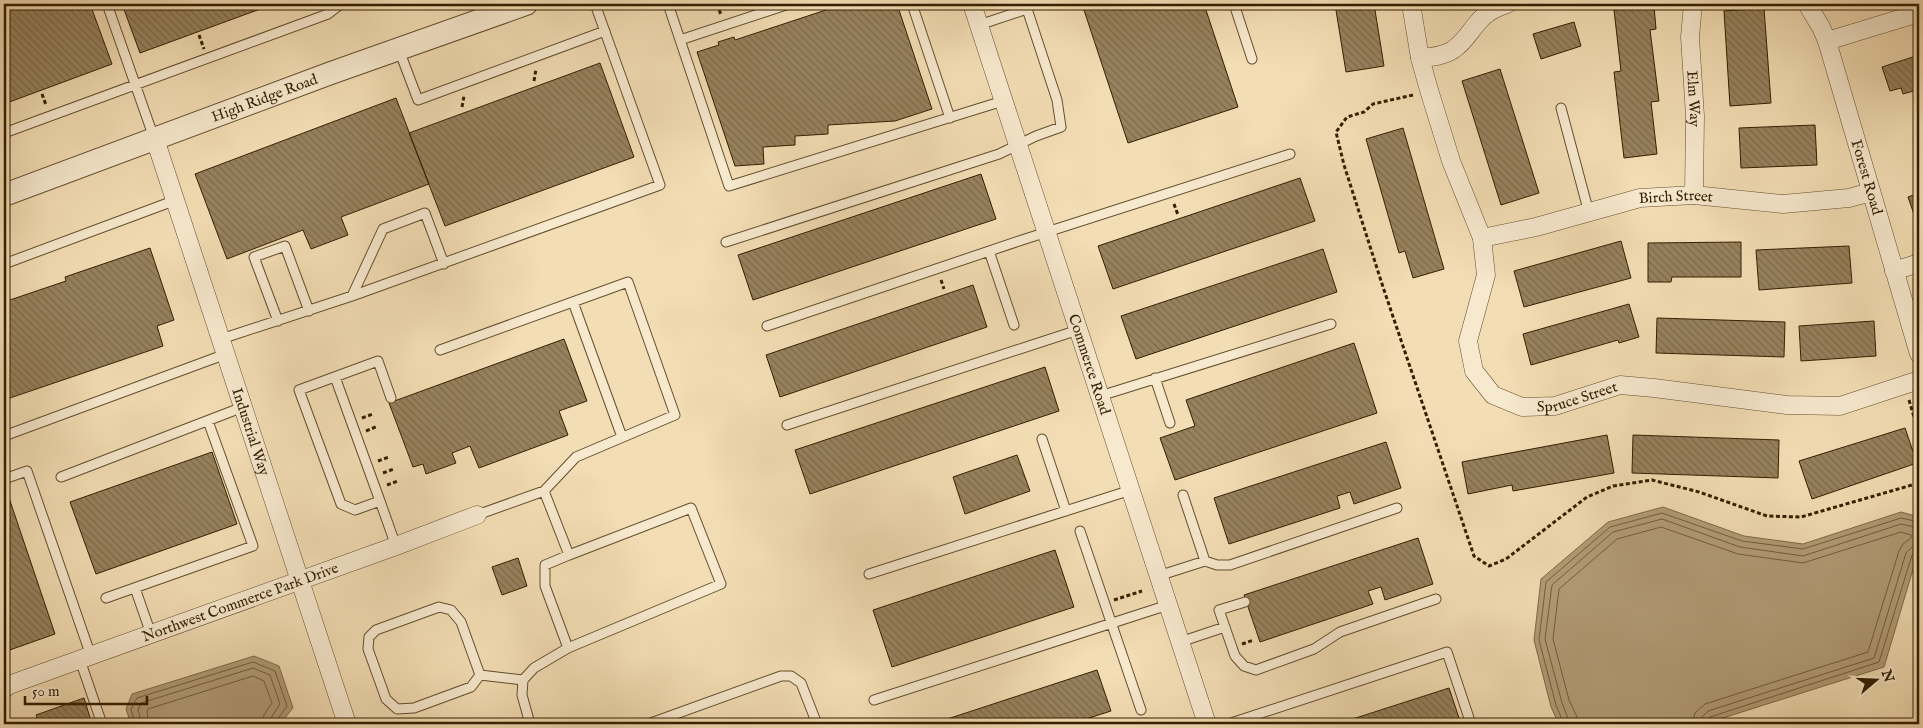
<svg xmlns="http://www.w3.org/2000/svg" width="1923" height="728" font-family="'IM FELL English',serif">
<defs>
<pattern id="building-back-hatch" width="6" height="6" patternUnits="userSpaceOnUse" patternTransform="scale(1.25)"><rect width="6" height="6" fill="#97825e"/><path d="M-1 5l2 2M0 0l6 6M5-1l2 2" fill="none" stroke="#7c6a4b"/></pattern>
</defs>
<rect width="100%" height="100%" fill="#f3ddb4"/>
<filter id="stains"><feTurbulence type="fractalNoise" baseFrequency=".004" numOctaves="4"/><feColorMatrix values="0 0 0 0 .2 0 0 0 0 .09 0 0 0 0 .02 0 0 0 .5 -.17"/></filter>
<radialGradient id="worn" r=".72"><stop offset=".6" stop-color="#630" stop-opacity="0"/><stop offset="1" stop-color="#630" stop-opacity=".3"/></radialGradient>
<path fill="#b29c77" stroke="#7f6a47" d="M1663,507L1744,536L1803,544L1901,512L1919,517V549L1884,667L1704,724H1559L1551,707L1534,640L1541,579L1608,522Z
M254,656L279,666L293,708L280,724H131L126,709L132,694Z"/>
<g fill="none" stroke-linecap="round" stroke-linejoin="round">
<path stroke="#725e3c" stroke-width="1" d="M135,724L131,709L137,698L253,662L275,671L287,706L277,720L276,724
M142,724L138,710L141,703L253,668L270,675L280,704L271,718L270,724
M149,724L147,712L148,709L253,676L264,681L272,703L264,715L262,724
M1564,724L1556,705L1539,640L1546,582L1610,527L1662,513L1742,541L1803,549L1901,518L1919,522
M1570,724L1562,703L1545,639L1552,585L1613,532L1662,519L1740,547L1803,556L1901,524L1919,528
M1577,724V717L1569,700L1553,639L1559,589L1617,539L1661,527L1738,554L1803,563L1901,532L1911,535V538L1903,544L1899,551L1868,652L1705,704L1695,713L1692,724
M1700,724L1702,717L1708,711L1874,658L1906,553L1912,547L1919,545
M1706,724L1707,720L1710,717L1879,662L1912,555L1915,552L1919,551"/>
</g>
<path fill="url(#building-back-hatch)" stroke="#331f00" d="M4,4H90L112,64L4,104Z
M122,4H274L140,53Z
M834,4H897L932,109L895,121L828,125V134L795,136V145L763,147L764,164L735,166L697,52L719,45L718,42L734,37L735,40L835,7Z
M1082,4H1204L1238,107L1128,143Z
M1335,4H1374L1384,66L1346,72Z
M1654,6L1656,29L1650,30L1659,101L1651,102L1657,154L1624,158L1614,72L1621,71L1614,10Z
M1764,8L1771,103L1730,106L1724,11Z
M1574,22L1581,46L1541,59L1533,34Z
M1919,55V94L1917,90L1903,94L1901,88L1890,91L1882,67Z
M600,63L634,157L445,226L409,133Z
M1500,69L1539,193L1501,205L1462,81Z
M396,98L429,184L341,217L348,235L311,249L303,230L227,259L195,174Z
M1815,125L1817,165L1741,168L1739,128Z
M1403,128L1444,269L1413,278L1405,251L1399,253L1366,139Z
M981,174L996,219L753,300L738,255Z
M1300,178L1315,221L1113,289L1098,246Z
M1919,193V218L1916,220L1908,197Z
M1621,241L1631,278L1524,307L1514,271Z
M1741,242V277H1672L1671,282H1648V243Z
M1849,246L1852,283L1759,290L1756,250Z
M150,248L174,320L157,326L163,346L4,400V302L66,281L65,277Z
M1323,249L1337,292L1136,359L1121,316Z
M973,285L987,327L780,397L766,355Z
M1629,304L1639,337L1619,343L1618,340L1531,365L1523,334Z
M1657,318L1785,322L1784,357L1656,353Z
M1874,321L1876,356L1801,361L1799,326Z
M564,339L587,401L559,411L568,435L479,468L470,446L452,453L456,463L426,474L423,464L413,467L389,403Z
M1354,343L1377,413L1175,480L1160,438L1195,426L1186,400Z
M1045,367L1059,411L810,494L795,450Z
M1905,428L1917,463L1812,499L1799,461Z
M1607,435L1614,473L1513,491L1512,485L1468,494L1462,462Z
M1633,435L1779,440L1778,478L1632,473Z
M1386,442L1401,488L1354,504L1350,492L1337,496L1340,508L1229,544L1214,498Z
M212,452L237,524L96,574L70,502Z
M1017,455L1030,491L965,514L953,477Z
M4,483L55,634L4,652Z
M1418,538L1433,584L1385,600L1381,587L1368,591L1373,604L1260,642L1244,595Z
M1055,550L1074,607L892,667L873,610Z
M518,558L527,586L502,595L492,567Z
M1097,670L1111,711L1070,724H932Z
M1449,688L1461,724H1337Z
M84,698L92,724H40L36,715Z"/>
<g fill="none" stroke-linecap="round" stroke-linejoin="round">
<g stroke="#634e2d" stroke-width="11">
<path id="service" d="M107,4L154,138
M668,4L729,186L1003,101
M912,4L950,118
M1234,4L1252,59
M680,40L789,4
M399,50L418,100L605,31
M1561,108L1589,213
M4,133L328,14L341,4
M726,242L999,154L1036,136L1061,127L1057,100L1027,9L979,25
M989,251L1014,325
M4,264L176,200
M352,296L383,229L425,213L444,264
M573,302L622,437
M278,321L254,257L285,246L309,311
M767,326L1022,240L1290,154
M221,339L352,296L660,185L595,4
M440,350L628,282L675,415L576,457L544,491
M335,377L380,501L355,510L341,504L299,390L378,361L391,398
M1155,378L1170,423
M1100,396L1331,324
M787,425L1078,330
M4,436L226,354
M1042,439L1066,511
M61,477L243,407
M4,479L27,471L91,656
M1183,495L1205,561
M380,501L396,546
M477,515L544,491L569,555L691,508L721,584L568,648L534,668L523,680L522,695L530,724
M1080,531L1141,710
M869,574L1131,490
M1158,576L1205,561L1217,565H1230L1397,508
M135,588L151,634
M106,598L253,546L208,421
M1245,602L1219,610L1235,656L1244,666L1256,670L1314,649L1340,632L1436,599
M439,607L451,610L461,622L480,675L471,687L414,708L397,709L386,699L368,649L369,637L376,630Z
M1180,642L1225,627
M568,648L545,586V565L569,555
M80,660L102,724
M480,675L523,680
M874,700L1168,605
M648,724L781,676H791L801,683L817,724
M1228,724L1447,652L1471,724"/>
</g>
<g stroke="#634e2d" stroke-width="19">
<g id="minor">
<path id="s1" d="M972,4L1207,724"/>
<path id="s2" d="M1411,4L1420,58L1429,90L1451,161L1482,238L1486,275L1468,341L1474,371L1493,395L1522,407L1555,406L1620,385L1654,388L1787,405L1840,406L1919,380"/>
<path id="s3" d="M1693,4L1690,37L1695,116L1694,195"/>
<path id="s4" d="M1807,4L1821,27L1827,41L1919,354"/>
<path d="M1827,41L1919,13"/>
<path d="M1420,58C1431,57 1445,56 1454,49C1467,40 1472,27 1483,17C1490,10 1498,7 1507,4"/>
<path id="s5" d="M155,139L347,724"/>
<path id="s6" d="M1482,238L1536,227L1640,198L1694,195L1783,204L1849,198L1871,192"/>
<path d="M1894,271L1919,263"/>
<path id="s7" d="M4,689L9,685L396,546L477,515"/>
</g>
</g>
<g stroke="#634e2d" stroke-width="24">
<g id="tertiary">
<path id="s8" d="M4,195L331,73L526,4"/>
</g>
</g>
<path stroke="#331f00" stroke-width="3" stroke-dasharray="4 2.5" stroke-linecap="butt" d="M717,4L721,15
M199,35L204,49
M534,81L536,69
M42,94L46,105
M1413,95L1373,104L1364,112L1347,117L1336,132L1344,165L1383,287L1474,556L1489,566L1506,559L1587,497L1613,486L1652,480L1699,492L1767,516L1801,517L1919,483
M462,107L464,96
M1174,204L1178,215
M941,280L944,289
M1909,400L1919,434
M362,418L373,414
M366,431L378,426
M378,461L389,457
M383,473L394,469
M387,485L398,481
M1114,600L1142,591
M1242,644L1254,640"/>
<use href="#service" stroke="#f7e9ce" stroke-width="9"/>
<use href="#minor" stroke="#f7e9ce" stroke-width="18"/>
<use href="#tertiary" stroke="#f7e9ce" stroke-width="22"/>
</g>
<g text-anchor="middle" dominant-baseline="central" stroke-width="4" stroke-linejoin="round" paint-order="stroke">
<g font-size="15" fill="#331f00" stroke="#f7e9ce">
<text stroke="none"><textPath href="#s8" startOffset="278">High Ridge Road</textPath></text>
<text stroke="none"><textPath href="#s3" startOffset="95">Elm Way</textPath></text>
<text stroke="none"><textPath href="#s4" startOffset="184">Forest Road</textPath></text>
<text stroke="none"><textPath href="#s6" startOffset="199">Birch Street</textPath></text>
<text stroke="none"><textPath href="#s1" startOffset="379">Commerce Road</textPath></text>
<text stroke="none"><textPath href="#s2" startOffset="500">Spruce Street</textPath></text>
<text stroke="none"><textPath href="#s5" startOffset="308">Industrial Way</textPath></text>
<text stroke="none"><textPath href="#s7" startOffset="252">Northwest Commerce Park Drive</textPath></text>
</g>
</g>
<rect width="1923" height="728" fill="none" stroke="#f3ddb4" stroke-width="20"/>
<rect x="5" y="5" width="1913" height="718" fill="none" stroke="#331f00" stroke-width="2.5"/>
<rect x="10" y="10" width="1903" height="708" fill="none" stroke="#331f00"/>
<g transform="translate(1876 680) rotate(71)" stroke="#f7e9ce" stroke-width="4" paint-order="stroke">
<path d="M0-4L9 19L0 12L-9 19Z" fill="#331f00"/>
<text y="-8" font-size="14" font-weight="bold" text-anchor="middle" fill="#331f00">N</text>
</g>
<path d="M25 696v8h122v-8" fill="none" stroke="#331f00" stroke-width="2.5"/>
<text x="32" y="696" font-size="15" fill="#331f00" stroke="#f7e9ce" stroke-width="4" paint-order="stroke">50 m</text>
<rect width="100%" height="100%" filter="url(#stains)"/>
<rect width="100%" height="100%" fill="url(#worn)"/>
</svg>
